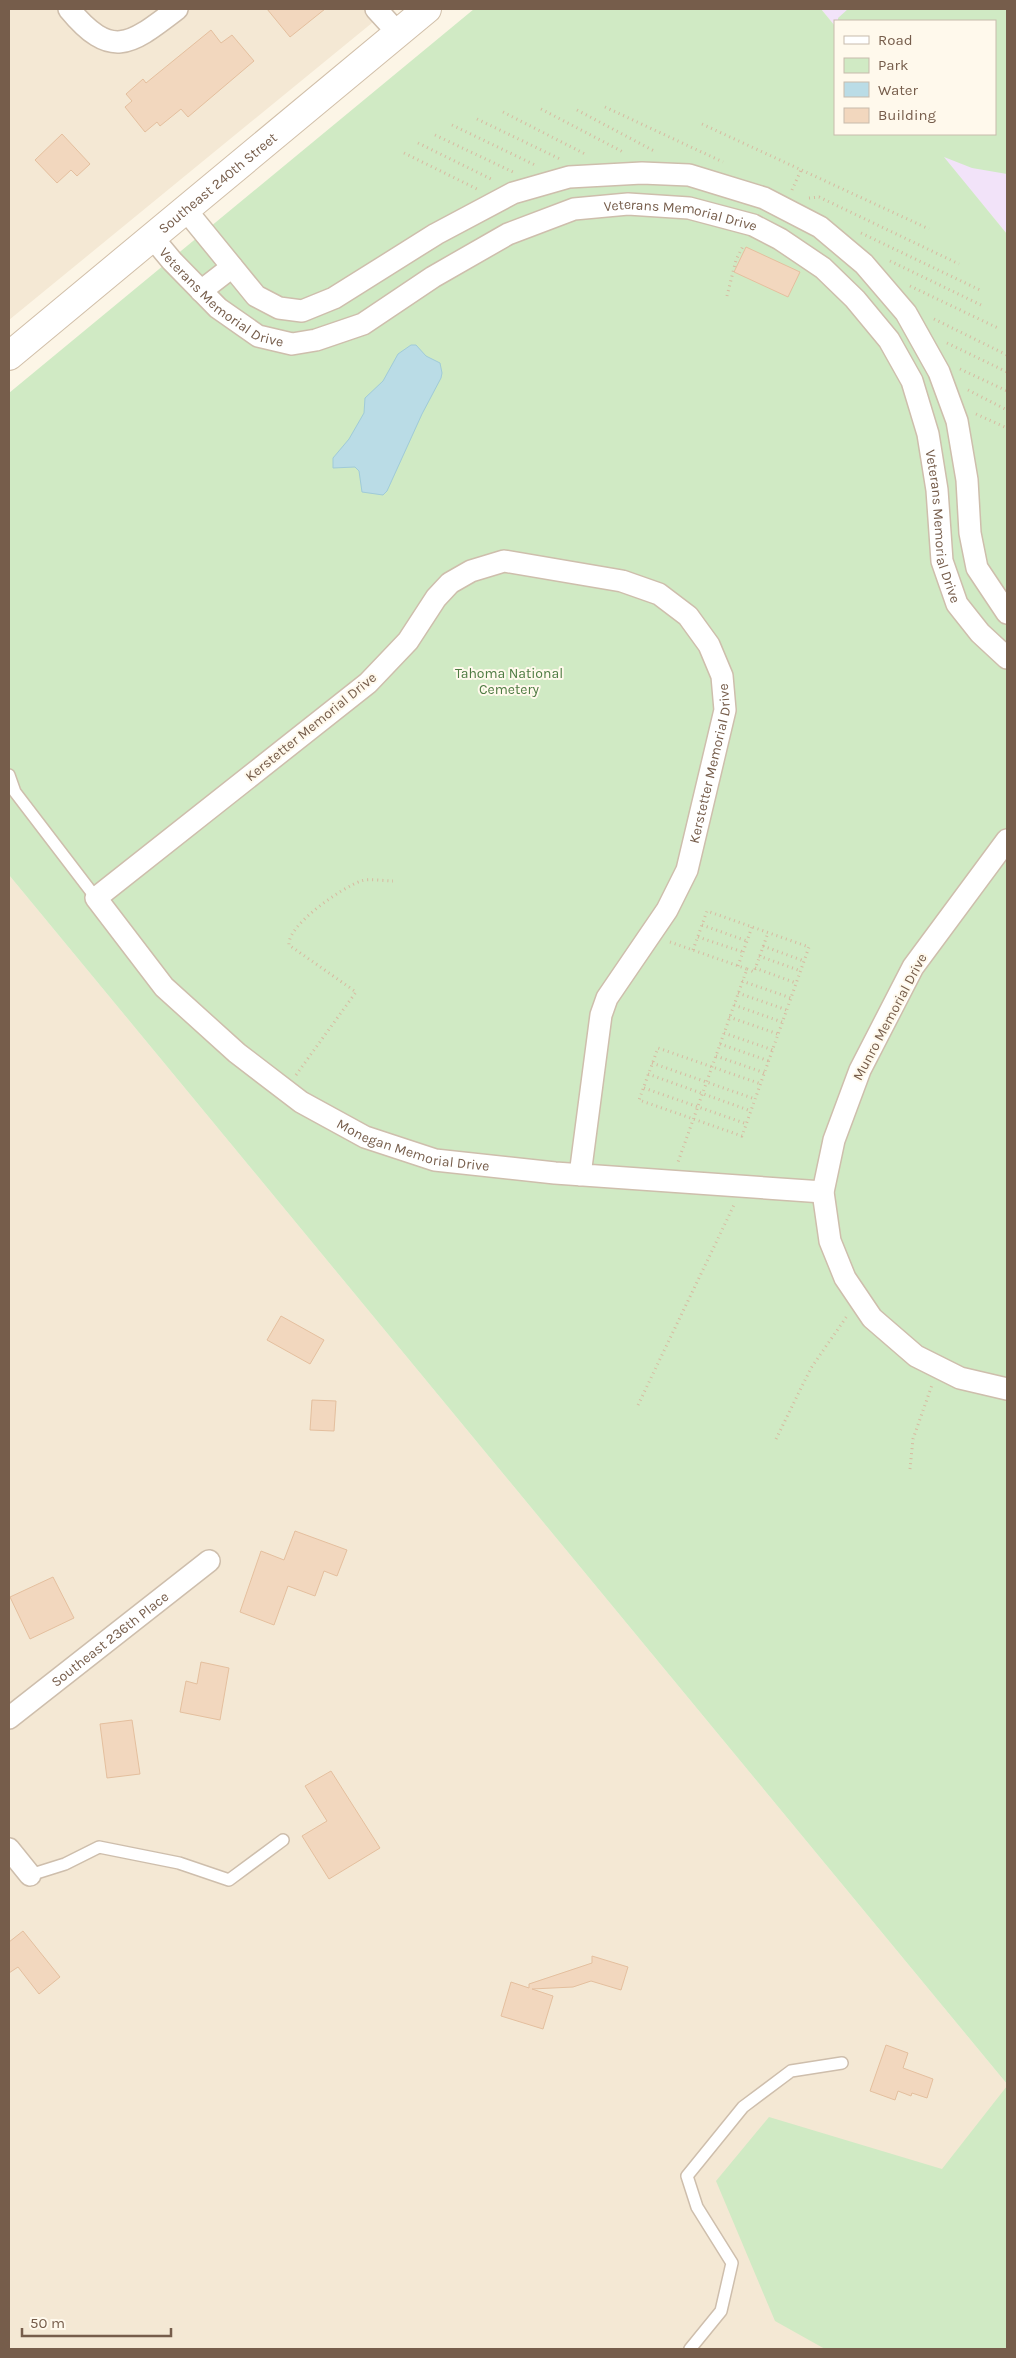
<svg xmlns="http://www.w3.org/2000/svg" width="1016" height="2358" font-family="Karla,sans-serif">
<rect width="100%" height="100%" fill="#fcf5e6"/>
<path fill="#f4e8d4" d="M9,9H389L9,320Z
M9,875L1007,2084V2349H9Z"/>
<path fill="#f2e3f9" d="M821,9H1007V234L924,134H995V21H835V26Z"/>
<path fill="#d0eac4" d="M474,9H821L835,26V134H995V21H838V18L848,9H1007V174L972,168L944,157L1007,234V2084L9,875V393Z
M1007,2086V2349H825L775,2321L716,2181L769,2117L942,2169Z"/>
<path fill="#badce6" stroke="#a0cbd8" d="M411,345H416L426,356L440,363L442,373L441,378L422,414L387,491L383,495L362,492L359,471L355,467L333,468V458L349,439L364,413L365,398L383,381L398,354Z"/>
<path fill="#f2d7be" stroke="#e4bf9e" d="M267,9H325L290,37Z
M211,30L221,43L232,35L254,61L188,117L181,109L160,126L157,122L145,132L125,107L132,101L126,94L143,79L146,83Z
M62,134L90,164L77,176L71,170L57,183L35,160Z
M746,247L800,272L788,297L734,272Z
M281,1316L324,1340L310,1364L267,1340Z
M312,1400L336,1401L334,1431L310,1430Z
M295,1531L347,1550L337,1576L324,1571L315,1596L288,1586L274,1625L240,1612L261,1551L284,1560Z
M53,1577L74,1618L30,1639L10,1597Z
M201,1662L229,1668L220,1720L180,1712L186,1681L197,1684Z
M132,1720L140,1774L107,1778L100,1724Z
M331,1771L380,1848L329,1879L302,1836L327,1821L305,1786Z
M23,1931L60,1977L39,1994L18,1967L9,1973V1942Z
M592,1956L628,1967L621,1990L591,1981L573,1987L532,1989L553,1996L543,2029L501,2016L511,1982L529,1988V1984L592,1963Z
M886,2045L908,2053L903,2068L933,2079L927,2098L912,2093L911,2096L898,2091L895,2100L870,2091Z"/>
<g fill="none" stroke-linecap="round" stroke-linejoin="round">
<g stroke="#cebeac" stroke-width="14">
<path id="service" d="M9,775L15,792L96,898
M30,1875L65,1864L99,1847L179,1863L229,1880L283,1840
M690,2349L721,2311L732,2263L697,2207L687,2176L743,2107L791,2071L842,2063"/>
</g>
<g stroke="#cebeac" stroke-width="24">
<g id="minor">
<path d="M69,9C112,61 131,44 177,9"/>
<path d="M376,9L397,32"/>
<path d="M185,209L256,296L279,308L302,311L334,298L436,234L513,193L569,177L642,173L689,175L764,198L820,227L864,264L906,313L939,372L957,421L967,480L970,533L977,568L1007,613"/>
<path id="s1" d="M152,237L172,261L218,308L258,336L292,344L316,340L363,324L433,277L508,234L574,209L628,204L689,208L753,225L780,239L823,268L855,299L889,340L912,381L928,434L937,490L942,561L957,604L980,633L1007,658"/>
<path d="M201,291L232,267"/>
<path d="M1007,840L913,967L860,1070L834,1140L823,1192L830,1241L845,1278L872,1318L916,1356L960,1378L1007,1389"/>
<path id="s2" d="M580,1175L601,1015L607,998L667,910L687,870L725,710L722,676L709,645L688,616L659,594L622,581L504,561L471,571L450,583L436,598L408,641L368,683L96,898L164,987L237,1053L301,1102L365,1137L435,1160L555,1173L823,1192"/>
<path id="s3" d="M9,1718L209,1561"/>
<path d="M9,1849L30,1875"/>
</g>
</g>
<g stroke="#d1bfa9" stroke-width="30">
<g id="secondary">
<path id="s4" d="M9,356L427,9"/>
</g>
</g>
<path stroke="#d7baa1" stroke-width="3" stroke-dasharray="1 4" stroke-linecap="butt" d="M605,107L723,162
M541,109L625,153
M577,110L656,152
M503,112L587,155
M477,119L560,159
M702,124L929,229
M452,125L535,165
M435,135L513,172
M418,143L493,180
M404,153L477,189
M792,190L801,170
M809,198L819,197L959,264
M861,233L982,291
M890,261L981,305
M910,286L1000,329
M727,296L736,260L744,244
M934,319L1007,355
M947,343L1007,372
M960,369L1007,391
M968,390L1007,410
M976,414L1007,428
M702,925L747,941
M698,937L743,952
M670,942L747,969L678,1162
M763,946L804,961
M693,950L707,911L809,947L742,1136L639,1100L658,1048L761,1084
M759,956L801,971
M738,966L752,927
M755,968L796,983
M747,969L754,972L768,933
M742,981L791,998
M738,993L787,1010
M734,1005L782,1022
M729,1017L778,1034
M724,1033L773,1050
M720,1044L769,1061
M716,1056L765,1073
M652,1063L755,1099
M648,1074L751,1111
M296,1075L356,992L289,945C287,925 343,887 361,881C370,878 383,881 393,881
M644,1088L747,1124
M638,1405L734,1205
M776,1439L811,1368L847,1316
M910,1469L913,1439L932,1385"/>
<use href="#service" stroke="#fff" stroke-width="11"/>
<use href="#minor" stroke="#fff" stroke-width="21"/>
<use href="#secondary" stroke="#fff" stroke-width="28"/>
</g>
<g text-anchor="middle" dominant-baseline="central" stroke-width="4" stroke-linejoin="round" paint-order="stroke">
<g font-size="14" fill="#765d4b" stroke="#fff9ec">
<text stroke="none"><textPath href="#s4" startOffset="271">Southeast 240th Street</textPath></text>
<text stroke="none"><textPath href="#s1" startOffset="604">Veterans Memorial Drive</textPath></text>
<text stroke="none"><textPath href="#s1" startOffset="94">Veterans Memorial Drive</textPath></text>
<text stroke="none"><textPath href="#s1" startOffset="1054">Veterans Memorial Drive</textPath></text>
<text transform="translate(311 727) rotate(-39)">Kerstetter Memorial Drive</text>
<text stroke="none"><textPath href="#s2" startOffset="440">Kerstetter Memorial Drive</textPath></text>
<text transform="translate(890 1017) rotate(-62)">Munro Memorial Drive</text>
<text stroke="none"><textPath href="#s2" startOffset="1742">Monegan Memorial Drive</textPath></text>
<text stroke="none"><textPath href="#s3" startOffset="128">Southeast 236th Place</textPath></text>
</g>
<g font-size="14" fill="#4e7b42" stroke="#fff9ec">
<text x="509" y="673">Tahoma National<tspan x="509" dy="16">Cemetery</tspan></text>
</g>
</g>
<rect width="1016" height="2358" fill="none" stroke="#765d4b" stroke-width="20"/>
<rect x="834" y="20" width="162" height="115" fill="#fff9ec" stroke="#c8bbac"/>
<rect x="844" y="36" width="25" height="8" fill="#ffffff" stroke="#c8bbac"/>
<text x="878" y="45" font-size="15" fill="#765d4b">Road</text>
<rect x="844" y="58" width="25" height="15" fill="#d0eac4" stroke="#c8bbac"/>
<text x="878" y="70" font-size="15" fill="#765d4b">Park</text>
<rect x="844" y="82" width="25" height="15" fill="#badce6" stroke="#c8bbac"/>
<text x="878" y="95" font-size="15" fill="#765d4b">Water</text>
<rect x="844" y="108" width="25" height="15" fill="#f2d7be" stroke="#c8bbac"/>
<text x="878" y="120" font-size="15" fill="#765d4b">Building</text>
<path d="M22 2328v8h149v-8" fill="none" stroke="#765d4b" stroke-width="2.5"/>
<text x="30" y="2328" font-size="15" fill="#765d4b" stroke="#fff9ec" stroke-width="4" paint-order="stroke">50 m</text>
</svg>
